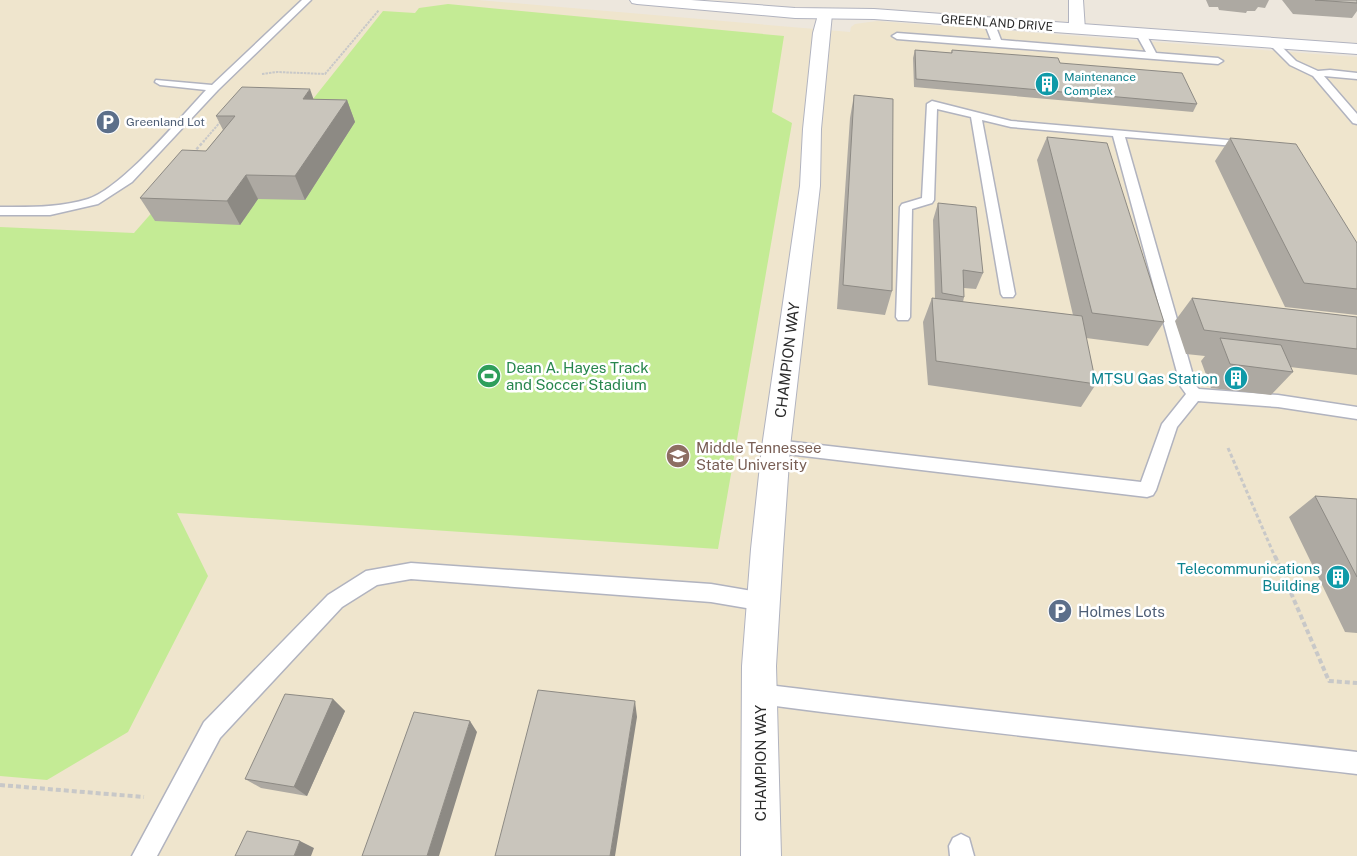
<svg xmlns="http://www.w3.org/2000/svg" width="1357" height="856" font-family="'Public Sans',sans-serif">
<rect width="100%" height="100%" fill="#ede7dd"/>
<path fill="#efe5cd" d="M0,0H478L850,32L851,27L855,24L877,21L1357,57V856H0Z"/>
<path fill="#c4eb95" d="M448,4L784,36L772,112L792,123L718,549L177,513L208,576L128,732L47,780L0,776V227L134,233L253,97L313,99L383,11L415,13L419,8Z"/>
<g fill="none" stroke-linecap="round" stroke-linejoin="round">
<g stroke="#b1b3bf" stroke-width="3">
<path id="service" d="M302,0H311L218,90L132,182L98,204L50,215H0V207C30,207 58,208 88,199C122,188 180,118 206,90L160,85L155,82L156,80L212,85Z
M989,19L994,22L1001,40L1146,52L1136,34L1141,31L1146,34L1156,53L1218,58L1223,61L1218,64L897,39L892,36L897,33L991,40L984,22Z
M1274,41L1277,42L1296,61L1318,71L1330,70L1357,73V79L1324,76L1357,114V124L1353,123L1313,76L1290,65L1269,44Z
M932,101L1011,121L1251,142L1253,144L1251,146L1247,147L1125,137L1196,386L1199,389L1278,395L1357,407V419L1278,407L1198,401L1177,427L1156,490L1153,495L1147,497L770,452L768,447L770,442L776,440L1141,482L1162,424L1186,394L1181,387L1113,136L1011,127L982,120L1015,294L1013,297H1003L1001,294L971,117L937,109L934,200L932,203L912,209L910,317L908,320H898L896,317L900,207L902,204L922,198L927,104Z
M411,563L711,584L764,593L771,596L774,602L771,608L764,611L711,602L411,579L377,585L342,607L220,738L157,856H132L204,722L328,595L366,571Z
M760,684C959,709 1158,729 1357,752V774C1158,751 959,730 760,704L753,701L750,694L753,687Z
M961,834L969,838L974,856H950L949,846L953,838Z"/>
</g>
<g stroke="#b1b3bf" stroke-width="2">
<path id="minor" d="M1069,0H1083L1085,30L1083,33H1071L1069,30Z
M824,9L829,11L832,14L821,129L820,186L790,447L783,549L776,666L781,856H741L742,666L751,549L762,447L800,186L803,129L813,33L819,11Z"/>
</g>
<g stroke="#b1b3bf" stroke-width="2">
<path id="tertiary" d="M630,0H691L795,8L874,9L1357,44V54L874,19L795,18L637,4L632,3Z"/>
</g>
<path stroke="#c8c8c8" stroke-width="2" stroke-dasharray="2.5 1" stroke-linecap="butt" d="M262,74L277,72L325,74L379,10
M203,142L222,120"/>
<path stroke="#c8c8c8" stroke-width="2.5" stroke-dasharray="3 2" stroke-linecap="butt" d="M193,153L204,141"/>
<path stroke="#c8c8c8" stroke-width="3" stroke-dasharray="4 2.5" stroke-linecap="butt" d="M1228,448L1275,557"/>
<path stroke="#c8c8c8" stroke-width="4" stroke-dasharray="5 3" stroke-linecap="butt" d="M1275,556L1329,681L1357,683
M0,785L144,797"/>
<use href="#service" fill="#fff" fill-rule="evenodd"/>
<use href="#minor" fill="#fff" fill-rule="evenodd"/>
<use href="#tertiary" fill="#fff" fill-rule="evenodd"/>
</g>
<path fill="#ada9a2" d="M1206,0H1269L1265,8L1258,7L1255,11H1247L1246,13L1219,10L1218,7H1209Z
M1282,0H1357V11L1352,18L1293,14Z
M915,50L951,53L952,50L1060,63L1197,104L1193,112L914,87L913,58Z
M854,95L892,291L885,315L837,309L850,118Z
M313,99L347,100L355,122L305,200L258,199L240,225L155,221L140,198L206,151L223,130L216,116Z
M1047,137L1164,322L1148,346L1086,338L1096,384L1081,407L928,385L923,322L932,298H935L933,220L938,203L983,273L976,289L964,288V297L963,302L1073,315L1037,160Z
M1230,138L1357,289V315L1285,307L1215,161Z
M1192,298L1357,317V375L1290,367L1293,372L1271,395L1211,388L1201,361L1205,356L1186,354L1175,321Z
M1315,496L1357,499V633L1345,632L1289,517Z
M333,699L345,711L307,796L261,788L245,779Z"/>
<path fill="#8d8a84" d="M310,89L318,112L303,99Z
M347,100L355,122L305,200L295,176Z
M246,175L258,199L240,225L227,201Z
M333,699L345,711L307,796L294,787Z
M635,701L637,717L615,856H610Z
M470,721L477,732L439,856H427Z
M300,841L314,848L311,856H294Z"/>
<path fill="#c9c5bc" stroke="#8d8a84" d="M1315,0H1357V3Z
M915,50L952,53V50L1058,58L1060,63L1182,73L1197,104L916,79Z
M242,87L310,89L303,99L347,100L295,176L246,175L227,201L140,198L182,150L206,151L235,116H216Z
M854,95L893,99L892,291L843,285Z
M1047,137L1107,143L1164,322L1092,313Z
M1230,138L1296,144L1357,243V289L1304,283Z
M938,203L976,207L983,273L963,270L964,297L942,293Z
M932,298L1082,316L1096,384L936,361Z
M1192,298L1357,317V349L1204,330Z
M1220,338L1281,345L1293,372L1230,364Z
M1315,496L1357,499V577Z
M538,690L635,701L610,856H495Z
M285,694L333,699L294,787L245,779Z
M414,712L470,721L427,856H362Z
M247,831L300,841L294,856H235Z"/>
<defs>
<g id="building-disc" transform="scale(1.25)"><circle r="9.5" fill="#0f9aa8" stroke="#fff"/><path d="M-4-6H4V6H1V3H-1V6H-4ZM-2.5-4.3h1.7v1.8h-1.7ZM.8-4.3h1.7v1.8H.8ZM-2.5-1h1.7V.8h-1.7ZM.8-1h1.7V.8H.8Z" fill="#fff"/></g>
<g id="parking-disc" transform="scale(1.25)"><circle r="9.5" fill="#5c6f8a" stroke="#fff"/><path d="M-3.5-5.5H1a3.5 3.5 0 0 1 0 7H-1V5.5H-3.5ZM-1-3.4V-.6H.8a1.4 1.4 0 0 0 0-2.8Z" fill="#fff"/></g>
<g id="stadium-disc" transform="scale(1.25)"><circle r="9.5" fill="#2e9e5b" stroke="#fff"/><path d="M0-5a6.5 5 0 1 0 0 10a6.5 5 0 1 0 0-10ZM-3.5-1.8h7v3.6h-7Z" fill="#fff"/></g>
<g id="university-disc" transform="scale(1.25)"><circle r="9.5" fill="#8d6e63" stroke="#fff"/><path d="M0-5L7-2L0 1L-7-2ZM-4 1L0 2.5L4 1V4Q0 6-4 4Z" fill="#fff"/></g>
</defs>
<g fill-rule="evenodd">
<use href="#building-disc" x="1047" y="84"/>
<use href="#parking-disc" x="108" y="122"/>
<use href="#stadium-disc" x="489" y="376"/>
<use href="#building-disc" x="1236" y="378"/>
<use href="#university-disc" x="678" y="456"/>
<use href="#building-disc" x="1338" y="577"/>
<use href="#parking-disc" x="1060" y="611"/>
</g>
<g text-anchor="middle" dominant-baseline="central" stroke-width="5" stroke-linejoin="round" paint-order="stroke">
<g font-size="12" fill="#2b2b2b" stroke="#fff">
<text transform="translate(997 23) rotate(4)">GREENLAND DRIVE</text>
</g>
<g font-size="12" fill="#0d838f" stroke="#fff" text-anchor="start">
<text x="1064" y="77">Maintenance<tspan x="1064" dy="14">Complex</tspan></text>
</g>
<g font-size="12" fill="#4e5e75" stroke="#fff" text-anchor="start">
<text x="126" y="122">Greenland Lot</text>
</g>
<g font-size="15" fill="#2b2b2b" stroke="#fff">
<text transform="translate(787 360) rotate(-83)">CHAMPION WAY</text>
<text transform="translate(760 763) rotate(-90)">CHAMPION WAY</text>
</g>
<g font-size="15" fill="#27864d" stroke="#fff" text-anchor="start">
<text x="506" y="367">Dean A. Hayes Track<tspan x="506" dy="17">and Soccer Stadium</tspan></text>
</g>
<g font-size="15" fill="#0d838f" stroke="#fff" text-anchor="end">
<text x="1218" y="378">MTSU Gas Station</text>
<text x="1320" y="568">Telecommunications<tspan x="1320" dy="17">Building</tspan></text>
</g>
<g font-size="15" fill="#785e54" stroke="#fff" text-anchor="start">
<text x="696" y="447">Middle Tennessee<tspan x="696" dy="17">State University</tspan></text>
</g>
<g font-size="15" fill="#4e5e75" stroke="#fff" text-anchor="start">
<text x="1078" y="611">Holmes Lots</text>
</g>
</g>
</svg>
